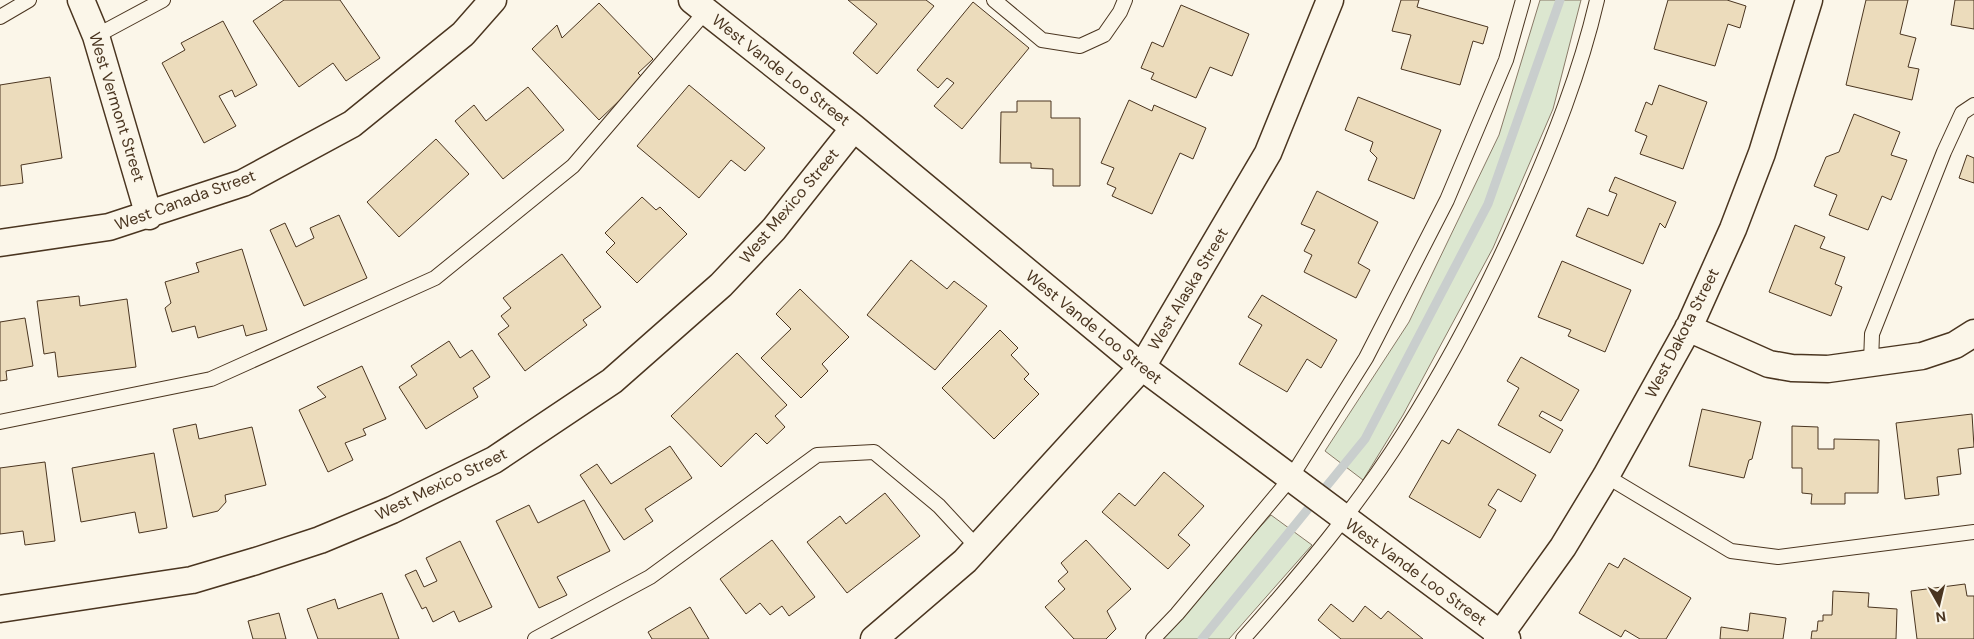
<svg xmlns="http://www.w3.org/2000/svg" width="1974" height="639" font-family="'DM Sans',sans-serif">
<rect width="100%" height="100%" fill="#fbf6e9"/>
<path fill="#dce7d0" stroke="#887966" d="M1540,0H1581L1553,109L1493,248L1403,415L1363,480L1325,451L1409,322L1499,135Z
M1271,515L1312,545L1229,639H1158Z"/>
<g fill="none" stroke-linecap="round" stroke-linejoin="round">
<path stroke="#c9cecd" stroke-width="9" d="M1202,639L1365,439L1488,204L1560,0"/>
</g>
<path fill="#ecdcbc" stroke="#4a3520" d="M284,0H340L380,58L346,81L333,63L299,87L253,21Z
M848,0H926L934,6L877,74L853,53L877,24Z
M1401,0H1419L1417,7L1488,27L1483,44L1473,41L1460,85L1401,69L1411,35L1392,31Z
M1668,0H1727L1746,6L1740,28L1728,24L1715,66L1654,49Z
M1866,0H1908L1900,34L1916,38L1908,67L1919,69L1912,100L1846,85Z
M1955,0H1974V29L1951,25Z
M973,2L1029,48L962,129L934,106L954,83L947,78L938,88L917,70Z
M599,3L653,59L638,73L643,78L599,120L532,49L557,25L562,38Z
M1181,5L1249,34L1232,76L1210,67L1196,98L1151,79L1154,73L1141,68L1152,42L1163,47Z
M223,21L257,85L235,97L232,90L219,96L236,126L204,143L162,63L185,50L181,43Z
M50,77L62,158L21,165L23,183L0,186V85Z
M689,85L765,148L745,171L731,160L699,198L637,146Z
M1659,85L1707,102L1683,169L1640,154L1647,136L1635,131L1646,102L1652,105Z
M528,87L564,130L503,179L455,121L474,105L486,121Z
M1358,97L1441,130L1414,199L1368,180L1377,158L1370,151L1373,142L1345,130Z
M1129,100L1152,111L1154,105L1206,128L1193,159L1180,153L1152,214L1112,196L1116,188L1107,184L1114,168L1101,163Z
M1017,101H1051V118H1080V186H1053V169L1031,168V163H1000L1001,112H1017Z
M1854,114L1900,132L1891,155L1907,160L1891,200L1882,196L1868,230L1829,215L1837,195L1814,186L1826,157L1839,152Z
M436,139L469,174L399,237L367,202Z
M1967,155L1974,158V183L1959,178Z
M1615,177L1676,202L1665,228L1660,223L1643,264L1576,236L1588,208L1608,216L1617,194L1609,191Z
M1317,191L1378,222L1358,263L1370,270L1356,298L1304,272L1312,255L1304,251L1315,230L1301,224Z
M642,197L656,210L660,207L687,234L637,283L606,252L615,243L605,233Z
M339,215L367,278L304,306L270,230L285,223L296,247L314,238L310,228Z
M1795,225L1825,237L1820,248L1845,257L1835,284L1842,287L1831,316L1769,292Z
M242,249L267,330L246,336L243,325L198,338L195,326L172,332L165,308L171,303L165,282L199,272L196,263Z
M562,254L601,307L583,320L587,325L525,371L498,334L509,326L501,316L511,308L503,298Z
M911,260L947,289L954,281L987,306L935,370L867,315Z
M1562,261L1631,290L1605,352L1568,336L1571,330L1538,317Z
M800,289L849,337L822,364L828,371L801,398L761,358L791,329L776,314Z
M1262,295L1337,340L1321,368L1307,359L1287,392L1239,364L1262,325L1248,317Z
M79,296L80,306L127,299L136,367L58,377L55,352L44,354L37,301Z
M25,318L33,366L6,371L7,380L0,381V322Z
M1000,330L1018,348L1011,355L1029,374L1024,379L1039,394L994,439L942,388Z
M449,341L460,358L472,350L490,377L473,388L478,397L426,429L399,387L417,375L411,366Z
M737,353L787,405L775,416L785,427L767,444L756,433L721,467L671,416Z
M1521,357L1579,390L1561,421L1542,411L1539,416L1563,430L1550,453L1498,425L1519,388L1507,381Z
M362,366L386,419L363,429L366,435L345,443L353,460L328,472L299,410L326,397L317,387Z
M1702,409L1761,422L1752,459L1749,460L1744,478L1689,466Z
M1972,414L1974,447L1958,449L1961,474L1937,477L1939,495L1905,499L1896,423Z
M196,424L199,439L252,427L266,485L225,495L226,502L218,511L193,517L173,429Z
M1792,426L1818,427V449H1834V439L1879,440L1878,493H1845V504H1811L1812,494L1802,493V468H1792Z
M1458,429L1536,475L1521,502L1498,489L1488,505L1496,510L1480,538L1409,497L1442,440L1449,444Z
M670,446L692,478L645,509L653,521L624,540L580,475L597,464L611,484Z
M154,453L167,528L139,533L135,512L81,522L72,468Z
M45,462L55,541L25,545L23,531L0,534V468Z
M1164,472L1204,506L1178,535L1190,545L1168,569L1102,512L1119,493L1135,506Z
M885,493L920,536L847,593L807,542L840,516L846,524Z
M584,500L610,551L557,577L567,595L539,608L496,521L529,505L538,523Z
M772,540L815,597L789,616L782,606L770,615L760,603L746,614L720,579Z
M1086,540L1131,589L1107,611L1116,629L1106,639H1074L1045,607L1065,589L1058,581L1068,572L1061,563Z
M460,541L492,607L459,622L454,611L433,622L426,607L422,609L405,575L416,570L424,587L437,581L426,558Z
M1624,558L1691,598L1666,639H1640L1625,630L1621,637L1579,613L1609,563L1618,568Z
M1965,584L1967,596H1974V639H1917L1911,591Z
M1833,591L1869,593L1868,607L1897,609L1896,639H1811L1812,631H1817L1818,621H1823V615H1832Z
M382,593L399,639H318L307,609L335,599L338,609Z
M1331,604L1353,622L1365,606L1381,619L1388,611L1423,639H1341L1318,620Z
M690,607L709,639H652L648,632Z
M279,613L286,639H253L248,621Z
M1750,613L1786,618L1783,639H1720L1721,627L1748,631Z"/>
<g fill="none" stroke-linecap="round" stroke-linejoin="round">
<g stroke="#4a3520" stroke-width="16">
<path id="service" d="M994,0L1042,40L1080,46L1104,35L1120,12L1125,0
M0,17L29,0
M96,36L163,0
M1871,363L1872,334L1944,152L1962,113L1974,105
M0,422L211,379L435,278L573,166L706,11
M1606,476L1731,551L1778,557L1974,532
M535,639L650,577L817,455L874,452L939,506L977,547
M1153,639L1177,614L1290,479L1366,358L1447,200L1506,60L1523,0
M1243,639C1301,574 1358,506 1404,433C1449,362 1488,287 1522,210C1553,141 1580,73 1597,0"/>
</g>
<g stroke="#4a3520" stroke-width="29">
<path id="minor" d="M81,0L96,36L149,216
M692,0L854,128L1142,367L1507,639
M0,243L109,227L243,183L352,124L463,34L493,0
M1688,328L1769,364L1792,368L1828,369L1922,356L1955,345L1974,333
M0,609L192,580L256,561L320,540L392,510L494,460L612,381L721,285L774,229L854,128
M874,639L965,561L1142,367L1268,153L1330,0
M1497,639L1563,547L1606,476L1690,325L1733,229L1762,153L1809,0"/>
</g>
<use href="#service" stroke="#fbf6e9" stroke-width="14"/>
<use href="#minor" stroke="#fbf6e9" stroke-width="26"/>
</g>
<g text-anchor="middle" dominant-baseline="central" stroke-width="4" stroke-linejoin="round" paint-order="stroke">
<g font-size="16" fill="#4a3520" stroke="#fbf6e9">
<text transform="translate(781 70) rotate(38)">West Vande Loo Street</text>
<text transform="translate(117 107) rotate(73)">West Vermont Street</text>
<text transform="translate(185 200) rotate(-20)">West Canada Street</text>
<text transform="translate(789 206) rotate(-50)">West Mexico Street</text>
<text transform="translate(1188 289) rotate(-59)">West Alaska Street</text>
<text transform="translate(1094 327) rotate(39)">West Vande Loo Street</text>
<text transform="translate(1682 333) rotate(-63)">West Dakota Street</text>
<text transform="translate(441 484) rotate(-26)">West Mexico Street</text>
<text transform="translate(1416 572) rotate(36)">West Vande Loo Street</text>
</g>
</g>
<g transform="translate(1939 604) rotate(172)" stroke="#fbf6e9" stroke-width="4" paint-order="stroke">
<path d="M0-4L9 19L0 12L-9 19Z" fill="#4a3520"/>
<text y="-8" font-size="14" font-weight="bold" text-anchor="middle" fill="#4a3520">N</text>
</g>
</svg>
